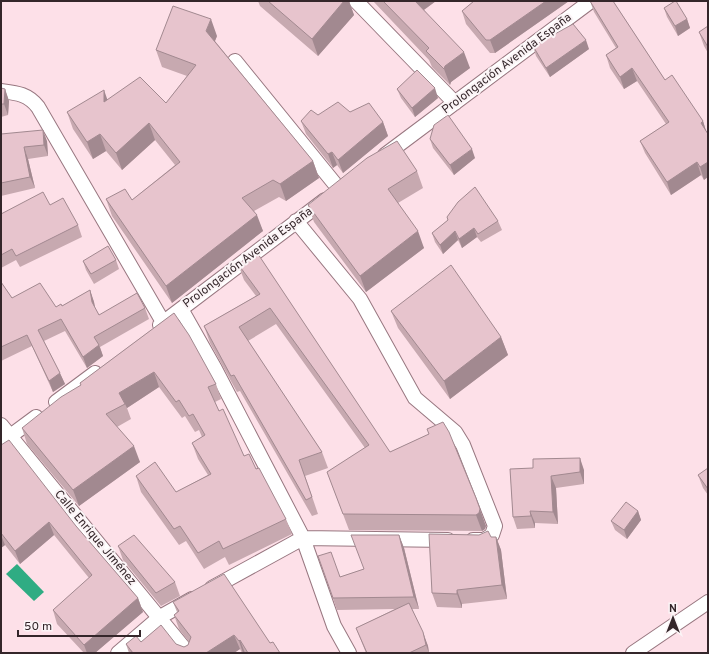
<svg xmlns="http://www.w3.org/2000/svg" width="709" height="654" font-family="Overpass,sans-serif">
<rect width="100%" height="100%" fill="#fde0e8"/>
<path fill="#2fac83" d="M17,564L44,592L34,601L6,574Z"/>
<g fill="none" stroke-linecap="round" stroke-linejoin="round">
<g stroke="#987780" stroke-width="16">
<path id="minor" d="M356,1L455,103
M235,61L339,189
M1,91C17,93 28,94 38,107L163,322
M385,155L591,1
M296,221L360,299L415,398L455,432L463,445L495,526L492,535L484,540H473
M181,309L215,369L303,538L334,626L349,653
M160,325L325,200
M56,402L95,373
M1,425L188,653
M1,443L36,417
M212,588L303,538L448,540
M118,653L160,617L192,599
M633,653L708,602"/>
</g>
<use href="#minor" stroke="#fff" stroke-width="14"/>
</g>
<path fill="#c7a9b0" d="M258,1H349L354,15L318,56L260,6Z
M373,1H436L424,10L470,68L451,82L450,85L432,67L429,60Z
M474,1H569L495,53H490L466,24L462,11Z
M590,1H613L665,80L703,121L706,131L704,180L701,175L671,195L645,153L640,141L666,124L637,81L624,89L610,68L606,55L616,48L594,12Z
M664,8L687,19L690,28L678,36L667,17Z
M708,26V53L704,46L699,32Z
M217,36L215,41L313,161L319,178L286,201L279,197L254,211L263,231L172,303L112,216L106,199L132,200L175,165L155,140L122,170L106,151L93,159L73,129L67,112L107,100L166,103L187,76L162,67L156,50Z
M533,46L589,49L550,77L536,56Z
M1,88L5,89L9,101L8,115L1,117Z
M397,89L438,98L415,117L401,98Z
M350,112L383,122L388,136L343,173L337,165L333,168L306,134L301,121L318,115Z
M1,134L47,141L48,156L28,159L35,188L1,196Z
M430,139L475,158L454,175L433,148Z
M417,171L423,188L398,203L424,248L366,292L314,222L308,205Z
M50,205L78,225L82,237L20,267L16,260L1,268V214Z
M447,217L498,221L502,230L481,242L477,237L462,248L458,240L443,254L435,242L432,233L448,220Z
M116,260L119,269L94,284L86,270L83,261Z
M238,264L390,452L429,434L486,526L485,529L482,531L349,530L327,472L365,448L276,324L248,341L322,452L328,468L305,476L318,514L312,516L240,391L237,392L210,343L204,326L256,296L244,280Z
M1,282L12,298L56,307L62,306L90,290L94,302L95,308L99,315L145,308L149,319L100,347L103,356L87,368L65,331L44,341L65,384L53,392L32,346L1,361Z
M391,311L501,337L508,355L450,399L398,328Z
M174,313L216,384L221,399L215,402L219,411L244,456L256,469L286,519L292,534L229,565L225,557L204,569L186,541L179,545L141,492L136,476L176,492L208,475L198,459L192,443L202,437L199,430L195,432L185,416L182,418L159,387L127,408L131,419L117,427L140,462L79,506L27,444L22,428L81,385L80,383Z
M1,445L76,526L138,598L143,612L95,653H84L57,624L53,610L89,578L54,535L20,564L5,545L1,548Z
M708,468V495L703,488L698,475Z
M510,469L584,470V484L556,488L558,524L535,523V528L517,529L513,517Z
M638,511L641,520L627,539L615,530L611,521Z
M399,535L404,548L419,609H412L428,646L429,653H366L356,628L395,609L337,610L318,556L340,577L364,569Z
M491,537H496L501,550L507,599L462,604V608L437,607L432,593Z
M118,546L175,582L180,596L161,606L123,560Z
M173,602L270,643L280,653H242L240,649L234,653H129L126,644L141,642L176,644L184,647L188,645L189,642L179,629L174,615L177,612Z"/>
<path fill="#a28990" d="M344,1H349L354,15L318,56L312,39Z
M413,1H436L418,14Z
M546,1H569L495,53L490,40Z
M211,19L217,36L212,48L206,31Z
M687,19L690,28L678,36L675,26Z
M586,40L589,49L550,77L546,68Z
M464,52L470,68L451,82L450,85L444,69L445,66Z
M632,68L637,81L624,89L620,77Z
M435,88L438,98L415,117L412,108Z
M5,89L9,101L8,115L4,104Z
M104,90L110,107L104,102Z
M703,121L707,134L701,123Z
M383,122L388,136L343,173L338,160Z
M149,123L155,140L122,170L116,153Z
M43,130L47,141L48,156L44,145Z
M100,134L106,151L93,159L87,142Z
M24,147L28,159L35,188L30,177Z
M472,149L475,158L454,175L450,165Z
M332,152L337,165L333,168L328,154Z
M313,161L319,178L286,201L280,184Z
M697,162L701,175L671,195L667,182Z
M708,162V177L704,180L700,167Z
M257,215L263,231L172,303L166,286Z
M474,228L477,237L462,248L459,239Z
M418,231L424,248L366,292L360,276Z
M455,231L458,240L443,254L440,245Z
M90,290L94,302L96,313L92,302Z
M501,337L508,355L450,399L444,381Z
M99,345L103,356L87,368L83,357Z
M154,372L159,387L127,408L125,404L119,393Z
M60,373L65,384L53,392L49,381Z
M134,446L140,462L79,506L73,490Z
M580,458L584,470V484L580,472Z
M551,476L556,488L558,524L553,512Z
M476,498L486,526L485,529L482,531L476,515Z
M530,511L535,523V528L531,516Z
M638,511L641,520L627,539L624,530Z
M49,522L54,535L20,564L15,551Z
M1,535L5,545L1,548Z
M399,535L404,548L419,609L414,597Z
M496,537L501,550L507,599L502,585Z
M457,590L462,604V608L457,594Z
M138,598L143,612L95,653H87L84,645Z
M423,632L428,646L429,653L426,645Z
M234,635L240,649L234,653H206Z
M240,640L245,653H243L239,641Z"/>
<path fill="#e7c4cd" stroke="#a28990" d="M268,1H344L312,39Z
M383,1H415L464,52L445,66L444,69L426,51L429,48Z
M474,1H546L490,40H486L462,11Z
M590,1H613L665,80L672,75L703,121L701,123L708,134V162L700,167L697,162L667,182L640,141L669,122L632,68L620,77L606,55L618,47Z
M675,1H676L687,19L675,26L664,8Z
M173,6L211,19L206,31L313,161L280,184L273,180L242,198L257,215L166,286L106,199L125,189L132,200L180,162L149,123L116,153L100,134L87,142L67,112L104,90V102L140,77L166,103L196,65L156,50Z
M573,24L586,40L546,68L533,46Z
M708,26V47L699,32Z
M417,70L435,88L412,108L397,89Z
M1,88L5,89L4,104H1Z
M338,102L350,112L369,103L383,122L338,160L332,152L328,154L301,121L311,110L318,115Z
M448,115L472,149L450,165L430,139L434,125Z
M43,130L44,145L24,147L30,177L1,183V134Z
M397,141L417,171L388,189L418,231L360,276L308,205L367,158Z
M475,187L498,221L478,234L474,228L459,239L455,231L440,245L432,233L448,220L447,217L458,202Z
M43,192L50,205L63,198L78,225L16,256L12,249L1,255V214Z
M108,246L116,260L91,274L83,261Z
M256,251L390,452L429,434L427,429L443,422L449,432L476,498L480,509L479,513L476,515L343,514L327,472L369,445L270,308L239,327L322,452L299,460L312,497L306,500L234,375L231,376L204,326L260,294L238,264Z
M451,265L501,337L444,381L391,311Z
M1,282L12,298L40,283L56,307L61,304L62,306L90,290L92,302L99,315L137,293L145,308L94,337L99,345L83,357L61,319L38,330L60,373L49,381L27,335L1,347Z
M174,313L189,335L216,384L208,387L219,411L223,409L244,456L249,454L256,469L259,468L286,519L223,549L219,541L198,553L180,526L174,529L136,476L155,462L176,492L211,474L192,443L205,435L193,414L189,416L179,400L176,402L154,372L119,393L125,404L106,414L134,446L73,490L22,428L61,397L81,385L80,383Z
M9,440L76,526L138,598L84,645L53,610L92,575L49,522L15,551L1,533V445Z
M580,458V472L551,476L553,512L530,511L531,516L513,517L510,469L533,468V459Z
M708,468V489L698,475Z
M626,502L638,511L624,530L611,521Z
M488,531L491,537H496L502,585L457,590V594L432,593L429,534L479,535Z
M134,535L175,582L156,593L118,546Z
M351,535H399L414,597L333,598L318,556L331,552L340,577L364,569Z
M224,574L270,643L273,642L280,653H248L240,640L239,641L234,635L206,653H133L126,644L136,636L141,642L161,625L176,644L184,647L188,645L191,637L174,615L179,611L173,602Z
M409,603L423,632L426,645L409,653H367L356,628Z"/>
<g text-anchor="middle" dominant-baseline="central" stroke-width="4" stroke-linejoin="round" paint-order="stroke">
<g font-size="12" fill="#34262a" stroke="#fbf4f6">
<text transform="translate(507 64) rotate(-37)">Prolongación Avenida España</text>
<text transform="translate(248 258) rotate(-37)">Prolongación Avenida España</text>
<text transform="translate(95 538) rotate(50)">Calle Enrique Jiménez</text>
</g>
</g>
<rect width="709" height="654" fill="none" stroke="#34262a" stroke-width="4"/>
<g transform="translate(673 618)" stroke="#fbf4f6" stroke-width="3" paint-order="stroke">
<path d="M0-3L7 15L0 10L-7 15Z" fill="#34262a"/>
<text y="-6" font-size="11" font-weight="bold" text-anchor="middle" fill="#34262a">N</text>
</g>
<path d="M18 630v6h122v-6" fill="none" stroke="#34262a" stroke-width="2"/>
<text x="24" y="630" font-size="12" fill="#34262a" stroke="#fbf4f6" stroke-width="3" paint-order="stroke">50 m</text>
</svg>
